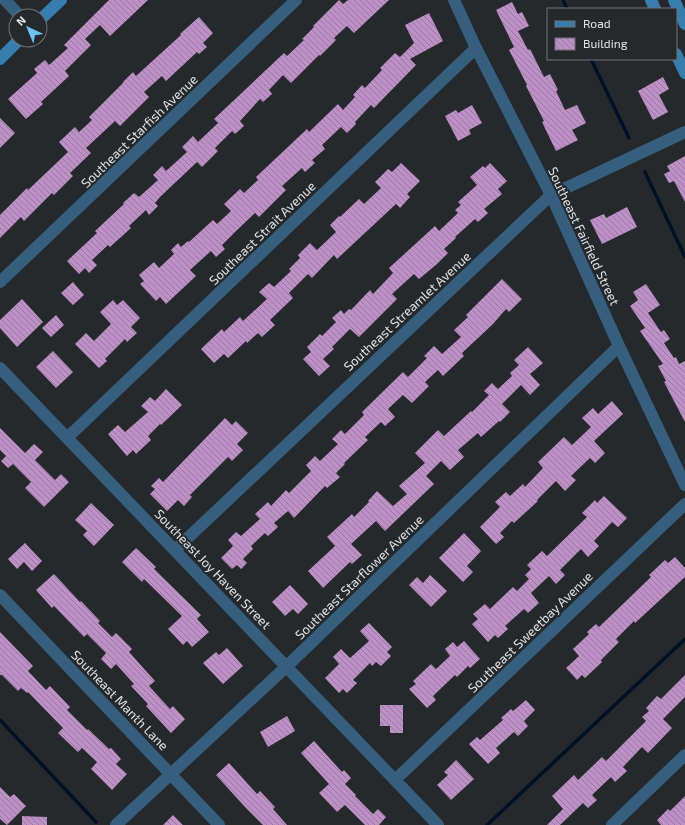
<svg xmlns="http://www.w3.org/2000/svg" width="685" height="825" font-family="'Exo 2',sans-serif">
<defs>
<pattern id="building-back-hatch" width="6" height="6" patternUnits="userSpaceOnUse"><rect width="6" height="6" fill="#bd90c6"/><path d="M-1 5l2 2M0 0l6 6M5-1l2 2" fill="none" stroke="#99799f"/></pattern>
</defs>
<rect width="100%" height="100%" fill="#26292c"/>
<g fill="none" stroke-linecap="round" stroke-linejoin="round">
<path stroke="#001127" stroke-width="3.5" d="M563,0L567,9
M591,59L629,138
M645,172L685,257
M0,720L96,822
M487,825L685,639"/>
</g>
<path fill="url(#building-back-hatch)" d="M109,0H148L110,36L100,25L85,39L91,45L65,71L69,76L41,102L43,104L26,119L8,99L37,73L34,69L45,60L49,65L68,48L64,45Z
M339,0L343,4L348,0H389L354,33L347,26L334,38L336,40L320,56L319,55L291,83L283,75L269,90L272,94L263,102L260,99L240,121L244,126L235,134L232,131L215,148L218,151L202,167L197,162L160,197L155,203L158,206L149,215L146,210L129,226L131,228L110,247L108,245L92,260L97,265L89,273L85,268L79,274L67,261L97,233L95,231L124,204L123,203L134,193L139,197L158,180L153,175L162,166L166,171L187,152L182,147L193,136L198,142L218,123L214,119L284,53L287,56L304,40L302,39L314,27L313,26Z
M512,2L518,14L522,12L529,26L518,31L528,50L530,49L544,77L550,74L558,90L556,91L565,110L577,105L586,123L572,130L578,140L556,151L542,122L544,121L526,86L527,85L509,50L514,47L496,10Z
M429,13L443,41L410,59L416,65L374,108L371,105L355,122L356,124L347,133L341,127L322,145L325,149L312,160L315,163L305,172L302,168L282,186L286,190L259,217L255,213L235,232L222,245L225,249L216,257L211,251L190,270L196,276L166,304L160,297L156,301L140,284L144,281L139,275L154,262L159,268L174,254L171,250L178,243L181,247L188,241L189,242L213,220L217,224L231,211L224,204L240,189L244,193L258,180L256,177L307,129L309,132L338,104L343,110L355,97L353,95L362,85L365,88L382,70L380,68L395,53L400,57L414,43L405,25Z
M199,17L213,33L203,43L207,47L199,54L197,52L166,81L162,76L144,92L149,97L120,126L115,121L86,148L91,153L70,173L73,176L54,195L52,193L24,221L21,217L0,238V215L27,188L28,190L68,152L59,142L75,127L79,132L92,120L89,117L123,83V82L133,72L136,76L181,35L180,34Z
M663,77L669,89L659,95L668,112L653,120L638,91Z
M472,105L482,123L469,130L471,134L458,141L445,116L456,110L458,113Z
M0,118L15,133L0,148Z
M685,156V202L674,181L669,183L664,174L670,171L667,166Z
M401,163L420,181L407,194L410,197L400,208L396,204L337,259L334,255L312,278L308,274L289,293L293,298L270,320L275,325L262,337L258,333L247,343L246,341L228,358L224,354L214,363L201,349L222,329L224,332L240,317L243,321L267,299L259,292L269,283L274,287L291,271L289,269L300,258L298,255L310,243L317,250L336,232L330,225L339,216L340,217L359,199L364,204L381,188L375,182L388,169L392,172Z
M490,163L507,181L498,189L502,194L484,209L488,213L478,222L475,219L455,237L456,238L444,249L448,253L437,264L419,279L414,274L392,294L397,299L359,337L350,329L332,347L334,349L323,359L330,366L319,376L303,359L311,352L307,347L320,334L322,336L336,322L332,318L341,310L344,314L349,309L351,310L370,290L373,294L393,273L389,268L435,226L439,231L458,213L455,210L461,205L458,202L477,185L470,177L483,166L485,168Z
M627,207L637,227L602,244L590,220L604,214L606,218Z
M502,279L522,299L509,312L506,309L493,324L462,353L464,356L443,376L438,370L425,382L429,386L412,403L403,395L388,409L395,417L385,426L381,422L365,437L368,440L344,463L345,464L336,473L340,477L327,488L325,486L294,518L288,511L274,523L278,527L268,536L265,533L251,546L253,549L243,559L247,563L241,569L237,565L232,569L221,558L233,546L228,540L236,532L241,536L260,519L255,514L268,502L271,506L286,490L289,493L311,471L306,465L315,456L320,461L338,444L332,439L341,430L345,434L364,415L362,412L403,372L408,377L427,358L424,356L434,346L442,354L461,337L454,330L468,317L466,315Z
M73,282L84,295L73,305L61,293Z
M646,284L660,305L648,313L661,332L664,330L670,339L664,343L674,358L676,357L679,364L685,361V422L664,382L666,381L658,366L663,364L640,331L645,328L630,306L638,300L633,292Z
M22,299L43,322L17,347L0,328V320Z
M113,300L117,305L123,300L140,318L131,327L137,333L127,342L125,339L105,359L107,361L99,368L75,344L86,333L94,341L111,324L100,312Z
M56,315L64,325L51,337L42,328Z
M528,347L543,363L530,374L540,385L530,395L521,385L502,404L510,412L500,422L499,421L481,437L478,433L458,450L464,457L450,470L441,461L426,476L434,484L385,531L376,521L351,544L362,555L352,564L350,562L323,588L308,571L335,546L327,537L352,514L354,517L369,502L368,501L377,491L393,506L407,494L399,486L425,463L415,453L438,430L444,436L471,411L472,412L489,395L484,391L492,383L498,389L512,376L510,373L519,365L514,360Z
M53,351L73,372L56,388L36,367Z
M166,389L182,405L161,425L160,424L148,436L151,440L136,454L133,450L127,456L108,434L118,425L125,432L148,412L141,406L150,397L155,401Z
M612,401L623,414L594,441L605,453L595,463L590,458L571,476L576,480L565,491L556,481L537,500L538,501L514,523L512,521L500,533L504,537L496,544L480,527L500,507L495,502L506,492L510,496L523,484L525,487L543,468L538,462L564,437L572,445L591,427L582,418L593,408L598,414Z
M225,418L232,425L236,421L248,433L237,444L243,450L232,461L228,457L190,495L192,497L184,506L178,500L167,511L150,494L155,489L151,486L159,478L163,482Z
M0,428L25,453L34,444L43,452L35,460L55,480L61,474L69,482L44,507L25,488L31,482L13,464L8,468L1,461L6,456L0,450Z
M604,496L627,518L618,527L612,522L594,541L599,546L588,557L581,549L560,570L565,575L556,584L549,576L531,593L539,603L528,613L524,609L505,626L508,629L498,638L495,635L488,642L472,624L478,619L473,614L485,604L490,609L513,587L517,591L529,579L525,575L531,569L527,565L542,551L547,556L587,517L582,513L595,500L597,503Z
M91,503L114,525L94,546L83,535L87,531L75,520Z
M464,533L481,551L467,566L473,572L463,582L439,558Z
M25,543L42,561L32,571L24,562L17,569L8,559Z
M136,548L156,567L154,569L201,615L197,619L209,632L192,647L187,641L183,645L168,629L182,616L144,579L142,582L122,562Z
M675,557L685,568V577L635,623L634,621L616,639L619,642L601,660L602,662L585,678L582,675L577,680L566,668L579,656L573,649L589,634L587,632L596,624L599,627L651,577L649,575L665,560L668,563Z
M54,574L80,602L81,601L100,621L98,623L112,637L116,633L132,649L129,652L155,681L149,686L170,709L173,706L185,719L171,733L146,706L148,704L131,686L134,684L116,664L111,669L101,659L106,653L87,634L84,637L54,606L52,608L36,590Z
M430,575L447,591L431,607L409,585L417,577L423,583Z
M290,585L308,604L298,614L293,609L285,616L272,602Z
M369,623L392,647L387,652L391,656L381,666L376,662L372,666L370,663L353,680L357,683L347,693L343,689L339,693L325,678L339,664L333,657L341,649L350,658L369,641L360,631Z
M0,632L33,666L28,671L46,690L50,686L70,707L67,710L87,730L88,729L109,749L111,748L121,759L116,764L127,774L112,790L91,769L97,762L82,748L78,752L58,733L63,728L28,692L27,693L21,688L18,691L2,675H0Z
M464,641L480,659L470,668L468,666L457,677L455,675L433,696L436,700L427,708L409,689L416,684L413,681L431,664L436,669L450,656L445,649L453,642L457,647Z
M227,648L243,666L223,684L203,663L216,652L219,655Z
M685,675V697L663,719L672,728L648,753L642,747L623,767L627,771L615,782L611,777L592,795L597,800L588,808L583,803L560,825H547L563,809L552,796L574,775L578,780L602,757L606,761L646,721L642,717L649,711L646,708L657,696L661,699Z
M526,700L535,710L524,721L528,726L518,736L514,732L496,748L500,753L488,764L469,744L477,737L480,740L503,720L501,718L511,709L513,711Z
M380,705H403V733H390V726H380Z
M287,716L295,731L268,747L260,732Z
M314,741L342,772L344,770L351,778L345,784L356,795L355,796L373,814L378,809L386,817L379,825H365L345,805L337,812L319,793L329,784L301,753Z
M456,760L474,779L451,800L437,785L448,775L444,772Z
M229,763L257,794L260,791L275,807L273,809L287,825H263L245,807L216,775Z
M0,787L10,797L14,794L26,806L7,825L0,819Z
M685,796V825H661L657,820L668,809L670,811Z
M173,815L183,825H163Z
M22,816L47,817V825H22Z"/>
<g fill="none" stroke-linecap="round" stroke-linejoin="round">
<path stroke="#365f7e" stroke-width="12" d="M5,0L20,16
M454,0L476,48L551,195L619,346L685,485
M0,282L296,0
M0,368L438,825
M67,438L476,48
M175,550L551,195L685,132
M0,595L219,825
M395,780L685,504
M116,825L286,667L619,346
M612,825L685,755"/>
<path stroke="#377dae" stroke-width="12" d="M651,0L655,9
M674,0L685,24
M40,20L61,0
M676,54L685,73
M0,59L19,40"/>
</g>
<g text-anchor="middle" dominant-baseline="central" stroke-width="4" stroke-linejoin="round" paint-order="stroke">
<g font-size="13" fill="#e1e3e5" stroke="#26292c">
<text transform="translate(139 131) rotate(-44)">Southeast Starfish Avenue</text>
<text transform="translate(262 233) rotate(-44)">Southeast Strait Avenue</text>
<text transform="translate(584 236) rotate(65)">Southeast Fairfield Street</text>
<text transform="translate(407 311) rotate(-43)">Southeast Streamlet Avenue</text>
<text transform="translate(213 569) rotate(46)">Southeast Joy Haven Street</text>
<text transform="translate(359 577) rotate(-44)">Southeast Starflower Avenue</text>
<text transform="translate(530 632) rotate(-44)">Southeast Sweetbay Avenue</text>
<text transform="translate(120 700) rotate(46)">Southeast Manth Lane</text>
</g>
</g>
<rect x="547" y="8" width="130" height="52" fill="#26292c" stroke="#717376"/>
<rect x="555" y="21" width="20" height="6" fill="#377dae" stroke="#717376"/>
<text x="583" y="28" font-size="12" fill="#e1e3e5">Road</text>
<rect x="555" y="38" width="20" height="12" fill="url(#building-back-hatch)" stroke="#717376"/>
<text x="583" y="48" font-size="12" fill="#e1e3e5">Building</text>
<g transform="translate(28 28) rotate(316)"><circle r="19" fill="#26292c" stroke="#717376"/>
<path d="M0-3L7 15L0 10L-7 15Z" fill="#6dc2f3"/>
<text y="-6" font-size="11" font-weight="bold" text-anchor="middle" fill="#e1e3e5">N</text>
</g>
</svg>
